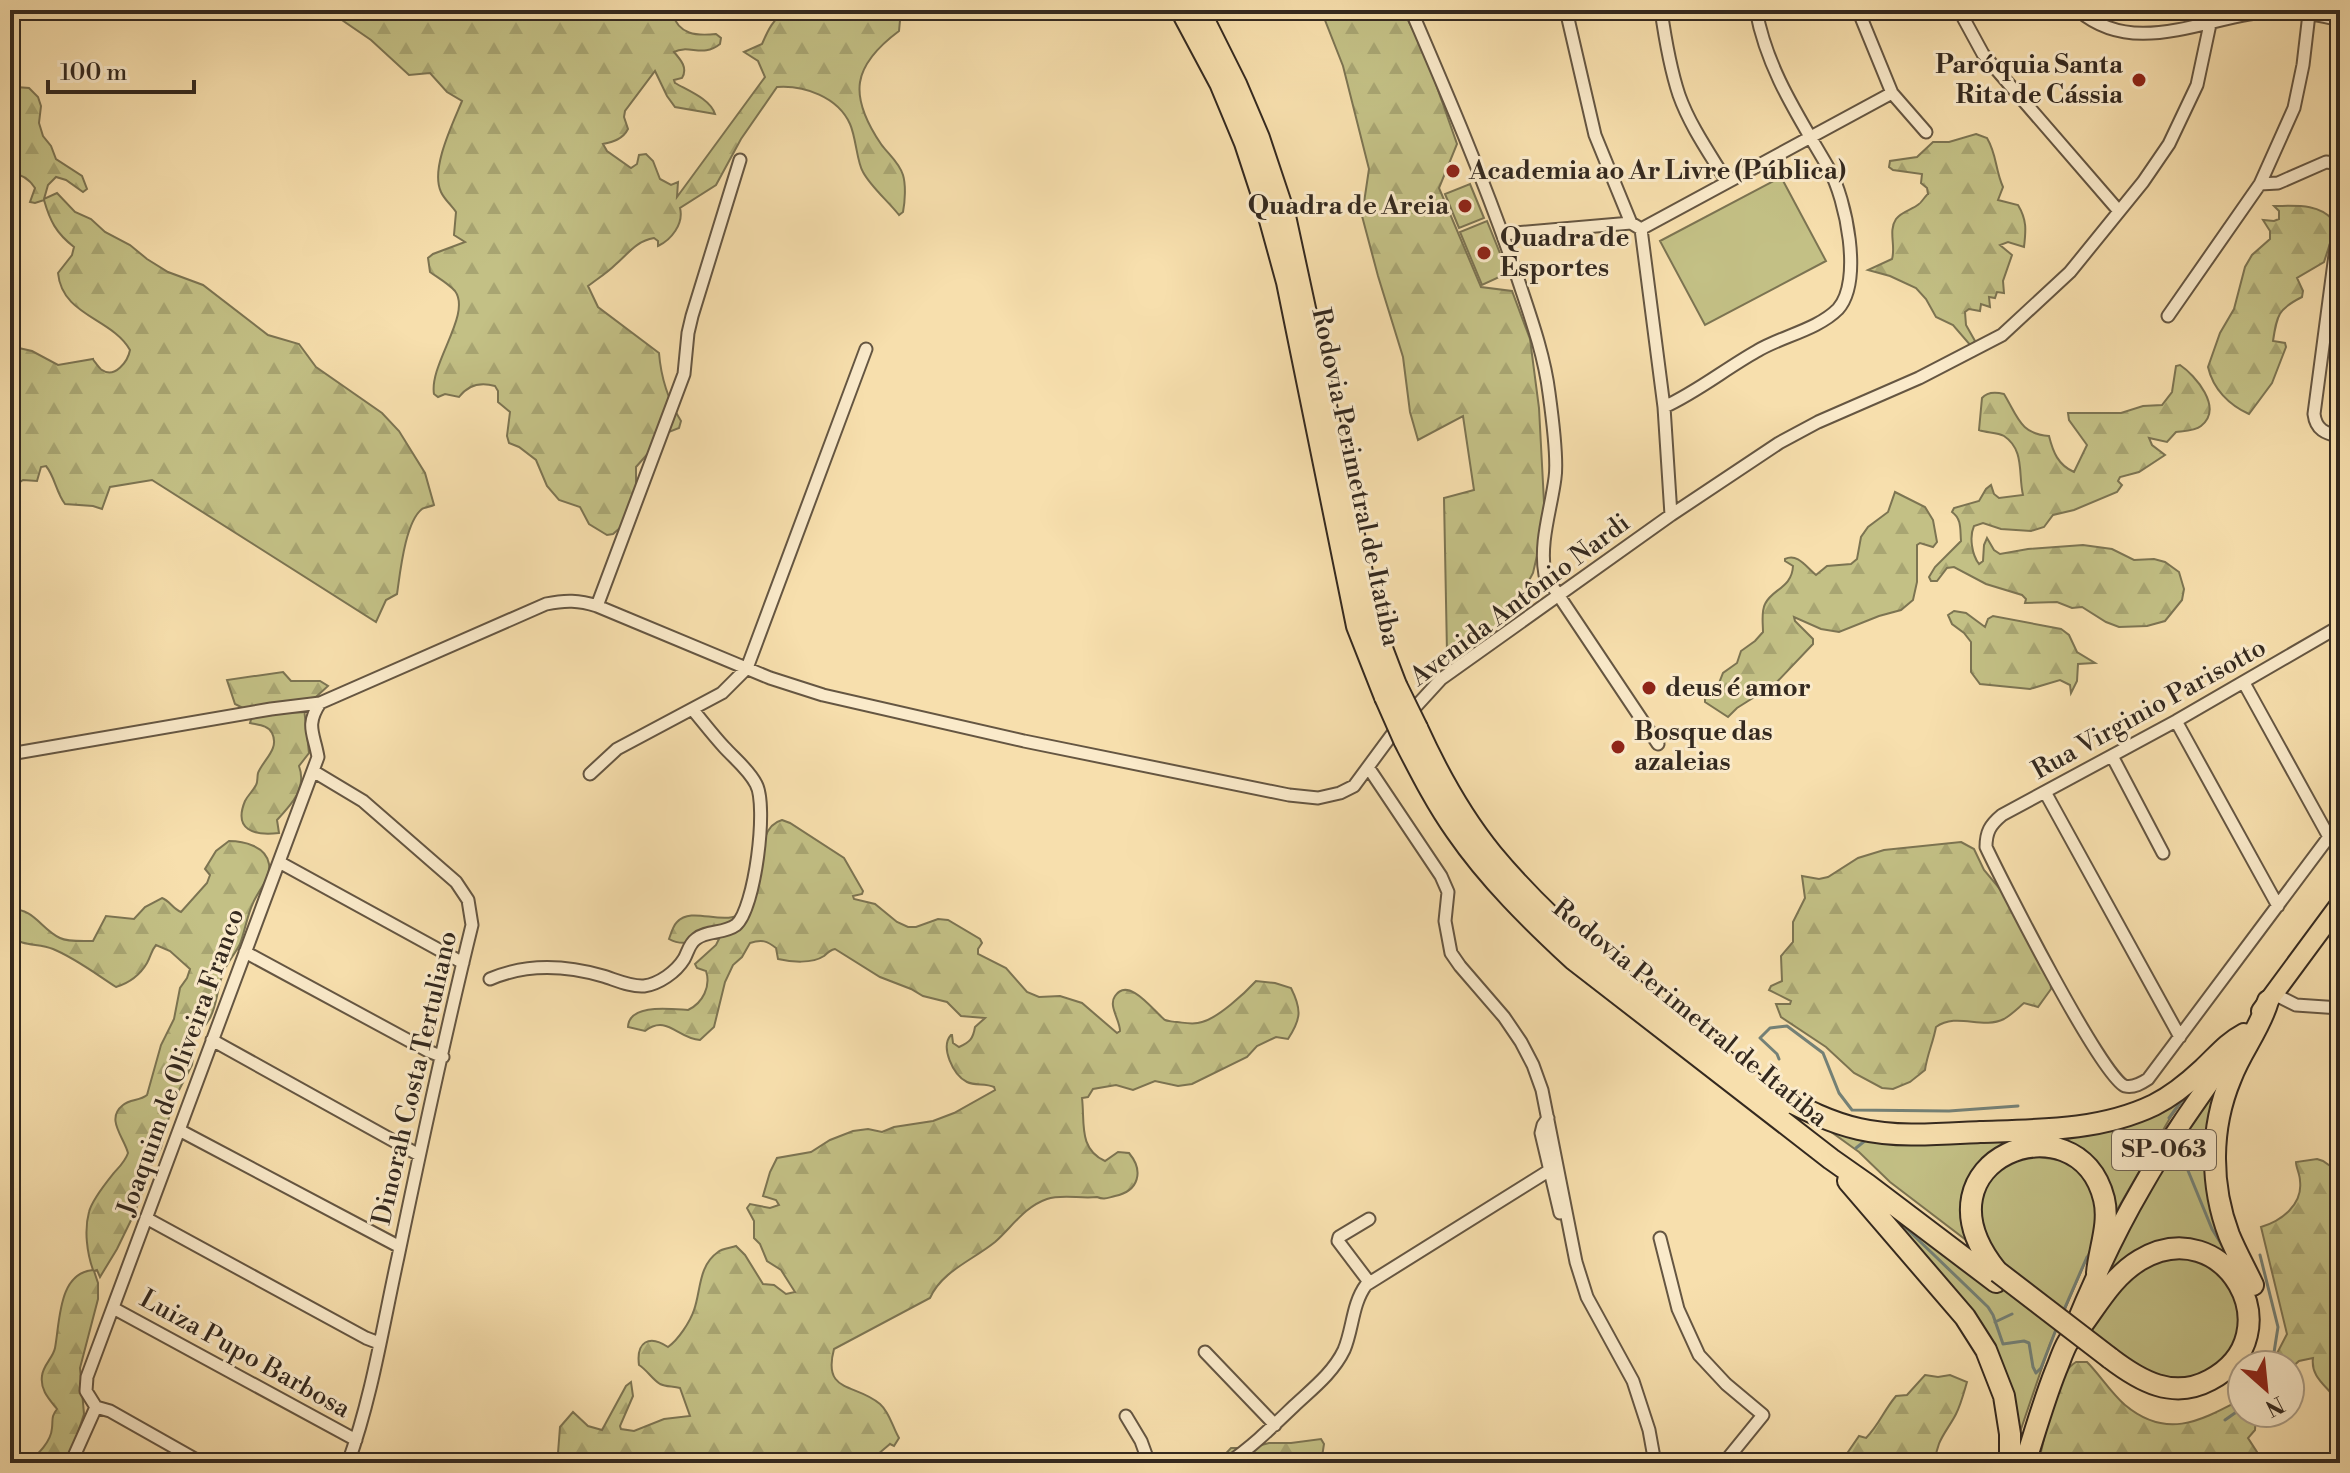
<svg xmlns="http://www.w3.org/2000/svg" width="2350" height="1473" font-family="'Libre Bodoni',serif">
<defs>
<pattern id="forest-firs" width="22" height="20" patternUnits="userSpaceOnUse" patternTransform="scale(2)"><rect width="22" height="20" fill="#c3c085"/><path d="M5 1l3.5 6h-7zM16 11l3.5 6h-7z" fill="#a8a572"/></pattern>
</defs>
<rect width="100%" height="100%" fill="#f7dfad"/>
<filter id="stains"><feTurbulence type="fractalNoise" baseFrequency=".0025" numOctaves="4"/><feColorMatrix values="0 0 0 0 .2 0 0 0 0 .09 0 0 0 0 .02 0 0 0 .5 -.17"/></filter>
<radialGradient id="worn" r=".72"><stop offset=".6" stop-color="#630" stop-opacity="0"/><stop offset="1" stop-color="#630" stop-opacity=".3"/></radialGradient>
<path fill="#c3c085" stroke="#7c7452" stroke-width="2" d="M1781,177L1826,261L1705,325L1660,241Z
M1470,184L1484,218L1459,228L1445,194Z
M1487,221L1508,273L1482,285L1460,232Z
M2219,1083L2213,1120L2238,1264L2186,1244L2099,1292L2124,1236L2175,1147Z
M2192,1087L2170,1118L2113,1217L2075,1152L1994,1154L1970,1243L1890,1182L1859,1152L1823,1126L2071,1131Z
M2019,1154L2072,1162L2098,1199L2095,1239L2050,1344L2019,1435L2004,1377L1865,1188L1994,1287L1979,1237L1978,1190Z
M2160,1256H2201L2237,1289L2239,1343L2206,1378L2156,1381L2085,1331L2117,1286Z"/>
<path fill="url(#forest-firs)" stroke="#7c7452" stroke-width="2" d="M333,10H676L672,13C679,35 696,36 716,34L721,38L720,44C703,58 689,44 674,52C681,60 688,68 682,78L674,80L675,83C689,91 710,99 715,114L675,107L667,96L655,71L625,111L624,117L628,129C623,139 613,142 603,144L607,151L631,168L637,164L639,155L646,154L653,161L660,179L671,185L678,182L677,197L765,77L758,61L744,52L762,44C768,30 773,19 787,10H933H901L899,31C852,66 848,95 881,144C888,154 899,162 903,175C906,185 905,202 903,212L899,215C888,201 871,187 863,172C857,163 856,137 850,124C838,97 804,85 777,87L741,139L716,185L680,208C684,224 671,240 658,246V241L654,238C636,241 628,254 615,265C607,273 597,279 588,286L598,307L659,353C661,378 668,400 681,421L679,428L666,433L636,467V492L621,527L613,534L607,535L589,524L580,507L559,500L547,486L536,460L519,447L509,443L507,436L510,412L498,402V391L495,386C481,382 468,385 459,397L445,394L438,397L434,394C429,364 472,314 455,291C449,284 437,277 430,272L428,258L433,254L465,242L454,235L456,212C452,206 444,199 441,192C430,169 453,123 462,101L447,92L430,73L409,75L371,40L339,18Z
M1321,10H1403L1426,56L1457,144L1439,188L1481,287L1512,291L1530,339L1539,408L1545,521L1533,573L1516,605L1492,631L1447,652L1444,498L1474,490L1463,416L1418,440L1410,412L1403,357L1378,276L1362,216L1369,169L1343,66Z
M10,82L16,87L29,88L38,97L41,106L39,123L43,136L51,146L56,159L82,176L87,189L83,192L66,180L56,177L48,185L44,199L57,193L75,212L91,219L105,232L130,245L147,259L168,272L203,285L268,335L299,344L316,367L382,413L399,431L425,473L434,505C432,506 423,508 422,509C405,522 400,574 397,594L386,600L376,622L152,480L110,487L102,509L93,506L65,504C56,492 55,477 46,466L41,467L37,481L23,480L10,489L12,425L10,424V346L32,351L58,365L93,359C93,360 101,370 102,370C115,379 128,361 130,350C112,318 62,316 58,273L72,255L74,247C56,233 50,221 44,200L35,203L30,202L35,188C29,178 21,174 10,172Z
M1976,134L1987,138C1997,155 1995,169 2003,187L1998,200L2018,205C2027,220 2026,230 2024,247L2008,242L2000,245L2012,255L2003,281L2004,293L1997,292L1995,298L1989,297L1990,307L1981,304L1980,311L1969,309L1965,312L1966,325L1975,341L1971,346L1953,325L1936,317L1926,299L1916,288L1890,276L1868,270L1892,259C1896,246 1888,231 1896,219C1902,211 1912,210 1919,204C1920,204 1927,194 1928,194L1927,188L1921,183L1922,174L1893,170L1889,167L1890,161L1917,157L1933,142H1949Z
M2274,206C2295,206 2318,203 2333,220V234L2324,262L2297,278L2303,291L2302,297C2278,309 2277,315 2273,341L2285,343L2286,347L2272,383L2249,414C2229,405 2213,389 2208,367L2220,333L2234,309L2245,267L2252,255L2270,239V231L2263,220L2274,221L2279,219V211Z
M2180,365C2195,375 2224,408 2201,426C2195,431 2184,431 2176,432L2167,442L2149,438L2152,445L2165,455L2139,472L2120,477L2118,481L2122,485L2117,492L2074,510L2053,515L2044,527L2031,531L2001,529L1983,523L1974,526C1969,537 1972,555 1979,564L1983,561L1984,545L1987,538L1994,550L2000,554L2028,549L2083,545L2112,549L2134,560L2154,559L2165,562L2179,572L2184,589L2182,600L2165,621L2147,626L2119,627L2106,622L2082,607L2072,608L2057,602L2025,603L2026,599L2022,595L1986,584L1954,567L1947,568L1937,581H1931L1929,577L1935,567L1961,541C1960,530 1962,519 1952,512L1954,508L1979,501L1986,489L1991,485L1994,494L1999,498L2023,495C2018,474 2025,450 2004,436C1997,432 1987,433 1979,430L1982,398C1987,392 1996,392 2004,394C2018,417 2020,434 2049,436C2053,452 2058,465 2074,472L2087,445L2069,420L2068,413H2121L2143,406L2162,405L2172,392L2176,366Z
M1895,492L1925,507L1933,520L1937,542L1933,547L1920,543L1917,545V582L1913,600L1901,610L1879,616L1839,632L1821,629L1794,617L1795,621L1813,639V644L1775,684L1737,708L1728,717L1705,702V699L1719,683L1723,673L1737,663L1741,651L1755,641L1763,632C1763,623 1761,612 1765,604C1772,589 1792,588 1793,566L1785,561V559C1798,553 1806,567 1816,575L1827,566L1851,564L1857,559L1861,537L1868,527L1888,512Z
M1954,611L1966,613L1985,627L1988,619L1993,616L2061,629L2069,635L2077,652L2095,663L2078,664L2077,681L2071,693L2070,685L2060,680L2030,689L1980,684L1971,672V642L1964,633L1952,624L1948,615Z
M283,672L291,681H320L328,686L304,708L309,753L299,766C307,788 292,804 277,820L279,833C254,836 233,830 245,801C248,795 253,791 256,785C258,782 257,777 258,773C263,760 280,749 272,733C268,725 258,725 250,723L253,713L235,704L227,680Z
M782,820L790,823L844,858L863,891L862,894L853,896L854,899L875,904L897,922L908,927H916L938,919L948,920L980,939L982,943L978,949V954L1006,968L1027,992L1039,997L1060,996L1082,1003L1117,1033L1120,1031C1120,1020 1108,1006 1115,996C1129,975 1156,1014 1165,1020C1167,1021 1175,1022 1177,1022C1186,1023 1194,1025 1202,1022C1218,1018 1245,993 1256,981L1275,983L1291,988C1302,1010 1301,1019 1288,1039L1276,1037L1257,1046L1247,1057L1192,1084L1178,1086L1155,1081L1133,1090L1116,1085L1093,1089L1088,1097L1082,1098C1085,1122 1078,1149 1105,1161L1118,1152L1129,1153C1144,1171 1139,1191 1115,1196C1107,1198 1104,1200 1097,1197C1081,1199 1062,1194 1047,1199C1024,1207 1012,1227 995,1242C973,1260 942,1271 930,1298L834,1349C822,1394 856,1383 880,1404C890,1413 892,1426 899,1438L894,1446L890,1444L877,1455L860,1463H551L558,1453L560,1427L573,1412L588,1426L602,1430L626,1386L631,1382L633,1396L620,1426L621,1429L634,1431L664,1419L690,1416L680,1388C673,1386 666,1387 660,1384C652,1379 647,1370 639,1365C636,1342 649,1334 668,1347C678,1340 690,1322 694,1310C701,1291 698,1266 718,1252C722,1248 731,1248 736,1246L745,1255L763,1284L774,1285L786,1294L795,1292L781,1270L767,1261L760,1244L754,1238V1221L747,1208L750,1204L770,1208L779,1205L776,1200L763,1196L770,1172L777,1158L811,1152L830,1140L853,1131L868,1129L882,1132L894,1127L933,1121L954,1113L995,1090L994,1087C985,1083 975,1086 967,1082C953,1075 940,1047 951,1035H952L953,1043L959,1047C970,1042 973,1039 975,1027L985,1018L961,1016L947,1002L923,996L911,989L880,977L835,949C830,950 827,953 824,956C812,964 791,962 778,959L776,948C767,941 762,939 750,943L742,957L733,965L725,982L714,1027L700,1040C678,1039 667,1014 645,1031L628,1027C629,1003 671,1009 688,1010C703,1003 711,986 706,971L697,968L695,964L716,945L719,939C701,936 686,949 669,939C671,933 673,926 677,922C695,903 731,934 752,904C767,881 752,828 782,820Z
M229,841C243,841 266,846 269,864C271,878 258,891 253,903C247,916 245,931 240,944C235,954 228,961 224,971C217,986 218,1003 210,1018C205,1028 198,1033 187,1036L194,1049L192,1065L178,1092L166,1126L161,1148L151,1166L135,1212L117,1249L100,1277L97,1270L94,1271L98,1283V1299L80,1368L84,1414L68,1463H28C38,1454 51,1442 52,1428C53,1419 51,1417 57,1409C49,1399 40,1390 42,1376C43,1365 53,1358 55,1348C60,1322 58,1273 93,1270C87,1253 84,1230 89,1212C92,1200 105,1184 113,1174C119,1167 125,1162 128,1153C124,1137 105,1119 123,1105C130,1099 140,1101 147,1095L161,1045L174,1019L180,988L187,978L190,969L170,951L156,945C151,951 151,956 147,963C140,975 129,983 116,987C96,974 75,958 53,949C38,943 23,947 10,936V909C34,908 41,929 60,938C68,942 83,941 93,941L106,916L134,919L145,907L162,898C170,901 173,909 181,912L207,883L210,875L205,869L216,851Z
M1961,842L1974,849L1984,870L2005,895L2050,978L2051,989L2038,1007L2024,1003C2018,1008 2011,1015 2004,1019C1982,1030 1957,1012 1936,1027C1933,1043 1927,1055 1925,1070L1910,1082L1893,1089L1882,1088L1854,1073L1826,1047L1781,1017L1776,1004H1790L1791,1001L1769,990L1771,986L1782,981L1781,956L1793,942V922L1805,898L1802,876L1819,879L1828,877L1858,858L1884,850Z
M2317,1159L2323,1161L2340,1173V1406C2332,1388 2310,1380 2313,1358L2299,1361L2290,1369V1365H2271L2287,1334L2261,1227C2281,1221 2303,1205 2300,1181C2300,1174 2296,1168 2296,1162Z
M2076,1362H2087C2100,1375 2111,1393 2125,1405C2167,1440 2200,1421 2242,1399V1413H2256L2255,1430L2248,1438L2257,1452L2259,1460L2257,1463H2038C2046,1438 2052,1376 2076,1362Z
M1925,1375L1938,1377L1950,1375L1967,1382C1964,1392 1961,1404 1956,1414C1948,1430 1934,1443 1936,1463H1847L1846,1455L1859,1436L1866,1438C1879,1425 1884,1410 1896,1396L1907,1395Z
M1321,1439L1324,1444L1321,1463H1217L1231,1448H1250L1269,1443H1291Z"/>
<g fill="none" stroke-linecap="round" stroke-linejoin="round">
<path stroke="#748177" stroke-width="3" d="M1779,1059L1777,1054L1760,1038L1770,1028L1787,1026L1823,1053L1839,1093L1852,1110L1949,1111L2018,1106
M2169,1118L2185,1096
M1856,1148L1866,1140
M2182,1156L2212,1229L2230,1258
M1906,1228L1988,1307L1993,1315L2003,1344L2024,1341L2029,1343L2033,1367L2036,1373L2041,1368L2057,1327
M2260,1255L2278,1327L2272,1365
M2063,1312L2087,1257
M1995,1322L2012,1314
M2225,1420L2242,1408"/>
<g stroke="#655642" stroke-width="15">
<path id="street" d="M1411,10C1448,96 1485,182 1515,270C1528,310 1544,352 1549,393C1552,415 1558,458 1555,478C1551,510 1539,542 1545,575L1658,744
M1566,10L1595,135L1631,223L1641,229L1664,407L1671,515
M1661,10C1665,38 1670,68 1679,95C1690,126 1710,154 1727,182
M1858,10L1892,93L1926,132
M1959,10L1983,54L2118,210
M2078,10C2140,63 2216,9 2285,11C2304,11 2322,16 2340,20
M740,160L692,316L688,333L684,374L597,606L770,678L823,695L1024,741L1289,795L1318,798L1340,793L1354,786L1399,725L1441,679L1671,515L1779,443L1818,422L1919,378L2002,335L2070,272L2143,182L2169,144L2197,85L2213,10
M2260,184L2278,183L2326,162L2334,163L2340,170
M2340,217L2314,414C2316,430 2325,433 2340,437
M1641,229L1892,93
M1503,234L1631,223
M2168,316L2260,184L2294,108L2303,65L2309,14
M1664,407C1697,392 1725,369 1757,351C1782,336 1817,330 1838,309C1863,281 1846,199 1829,169C1799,117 1767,70 1756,10
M2340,626L2176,721L2002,815C1990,825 1986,832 1986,847C2001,879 2103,1080 2125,1086C2134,1088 2142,1083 2148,1079L2340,822
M2244,683L2329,837
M2176,721L2278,906
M10,754L271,709L320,703L546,604C565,600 579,600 597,606
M2112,756L2163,853
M1368,767L1441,876L1448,892L1445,921L1451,953L1460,966L1504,1017L1521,1042L1533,1065L1542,1090L1576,1262L1587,1297L1633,1381L1649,1430L1655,1463
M313,771L363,801L456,882L468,900L472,925C445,1035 421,1146 398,1257C383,1325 372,1397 348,1463
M590,774L617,749L722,693L747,668L866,349
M2045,792L2180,1037
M279,862L463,963
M245,952L428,1051L443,1057
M490,979C527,963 565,965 603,976C616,980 631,987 644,986C659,984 676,972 684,959C688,952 689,944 696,939C707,930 724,934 736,925C755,909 768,805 756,784C749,770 735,759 724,747C713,735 703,722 693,710
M2274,994L2296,1005L2340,1008
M212,1040L419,1155
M1548,1118L1543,1125L1541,1133L1560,1213
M179,1130L400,1247
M146,1218L366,1338L379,1343
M1369,1219L1339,1237L1338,1241L1369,1282
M1660,1238L1678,1309L1699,1355L1726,1384L1763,1415L1724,1463
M113,1308L356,1440
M1205,1352L1275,1425
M96,1407L86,1391L87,1377L318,757C314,733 305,726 320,703
M96,1407L110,1411L202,1463
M1126,1416L1141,1441L1149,1463
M71,1463L96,1407
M1228,1463C1253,1446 1273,1426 1294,1406C1312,1389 1333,1373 1344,1350C1353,1329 1352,1304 1366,1285L1550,1170"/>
</g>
<g stroke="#34291f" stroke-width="22">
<path id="primary" d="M2261,1011L2340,904
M2073,1330C2093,1281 2115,1233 2142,1187C2170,1137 2204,1091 2237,1044"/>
</g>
<g stroke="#34291f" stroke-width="24">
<path id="highway" d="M1181,10L1220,83L1245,143L1268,213L1287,282L1357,626L1385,697
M1199,10L1236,84L1259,138L1285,216L1365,586L1380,643L1396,685
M1417,728C1437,772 1461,816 1492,854C1574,953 1683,1025 1782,1106
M1404,740C1420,771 1436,803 1456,831C1489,879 1531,920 1573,959L1831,1159L1868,1185L1996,1282
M1775,1094C1802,1108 1828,1122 1859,1129C1898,1138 1940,1134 1980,1132C2038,1130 2100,1131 2154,1105C2172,1096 2188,1083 2203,1069C2217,1056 2227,1043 2244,1034
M1848,1181L1965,1317L1986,1350L2004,1396L2010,1434V1463
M1996,1270C1908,1159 2078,1095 2104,1199C2110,1224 2099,1249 2097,1273
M2253,1285C2245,1268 2236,1252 2229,1235C2210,1185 2210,1128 2231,1078C2241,1051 2260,1029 2268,1001
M2025,1463C2035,1432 2044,1400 2056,1370C2060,1361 2063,1350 2068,1342C2072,1337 2076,1333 2080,1328C2098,1304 2113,1276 2140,1260C2225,1210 2295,1335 2210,1380C2173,1400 2140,1381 2110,1358"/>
</g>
<use href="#street" stroke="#faeaca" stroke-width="11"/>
<use href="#primary" stroke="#f7dfad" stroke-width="18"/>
<use href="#highway" stroke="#f7dfad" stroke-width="20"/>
<g stroke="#34291f" stroke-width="24" stroke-linecap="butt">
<path id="highway-bridge" d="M1396,685L1417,728
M1385,697L1404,740
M1998,1272L2110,1358"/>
</g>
<use href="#highway-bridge" stroke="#f7dfad" stroke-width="20"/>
</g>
<g fill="#8f2418" stroke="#faeaca" stroke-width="3">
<circle cx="2139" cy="80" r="8"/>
<circle cx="1453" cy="171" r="8"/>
<circle cx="1465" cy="206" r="8"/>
<circle cx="1484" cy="253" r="8"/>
<circle cx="1649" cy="688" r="8"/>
<circle cx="1618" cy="747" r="8"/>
</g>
<g text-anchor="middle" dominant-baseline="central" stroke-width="6" stroke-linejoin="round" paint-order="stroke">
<rect fill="#faeaca" stroke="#6f6352" stroke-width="2" x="2112" y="1130" width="104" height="40" rx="6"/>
<g font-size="24" font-weight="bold" fill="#34291f">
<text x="2164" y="1150">SP-063</text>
</g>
<g font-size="26" font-weight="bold" fill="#34291f" stroke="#faeaca" text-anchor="start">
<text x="2123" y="65" text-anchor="end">Paróquia Santa<tspan x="2123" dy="30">Rita de Cássia</tspan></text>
<text x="1469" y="171">Academia ao Ar Livre (Pública)</text>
<text x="1449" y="206" text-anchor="end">Quadra de Areia</text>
<text x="1500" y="238">Quadra de<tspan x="1500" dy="30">Esportes</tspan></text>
<text x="1665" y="688">deus é amor</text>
<text x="1634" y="732">Bosque das<tspan x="1634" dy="30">azaleias</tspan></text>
</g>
<g font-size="26" fill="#34291f" stroke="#faeaca">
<text transform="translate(1356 477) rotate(78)">Rodovia Perimetral de Itatiba</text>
<text transform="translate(1520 600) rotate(-37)">Avenida Antônio Nardi</text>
<text transform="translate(2149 709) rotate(-29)">Rua Virginio Parisotto</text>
<text transform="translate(1690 1013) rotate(39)">Rodovia Perimetral de Itatiba</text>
<text transform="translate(181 1062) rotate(-70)">Joaquim de Oliveira Franco</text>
<text transform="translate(415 1078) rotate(-77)">Dinorah Costa Tertuliano</text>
<text transform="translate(245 1354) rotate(29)">Luiza Pupo Barbosa</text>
</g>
</g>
<rect width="2350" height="1473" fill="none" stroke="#f7dfad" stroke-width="40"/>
<rect x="12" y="12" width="2326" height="1449" fill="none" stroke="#34291f" stroke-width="4"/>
<rect x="20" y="20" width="2310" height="1433" fill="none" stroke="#34291f" stroke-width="2"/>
<g transform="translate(2266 1389) rotate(153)"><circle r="38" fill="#faeaca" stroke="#ab9d86" stroke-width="2"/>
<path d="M0-6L14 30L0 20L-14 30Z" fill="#8f2418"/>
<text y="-12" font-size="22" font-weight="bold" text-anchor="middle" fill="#34291f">N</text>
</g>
<path d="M48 80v12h146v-12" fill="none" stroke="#34291f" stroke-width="4"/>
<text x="60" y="80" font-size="24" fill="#34291f" stroke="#faeaca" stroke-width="6" paint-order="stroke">100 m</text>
<rect width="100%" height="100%" filter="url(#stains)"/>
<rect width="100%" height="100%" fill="url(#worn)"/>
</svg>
